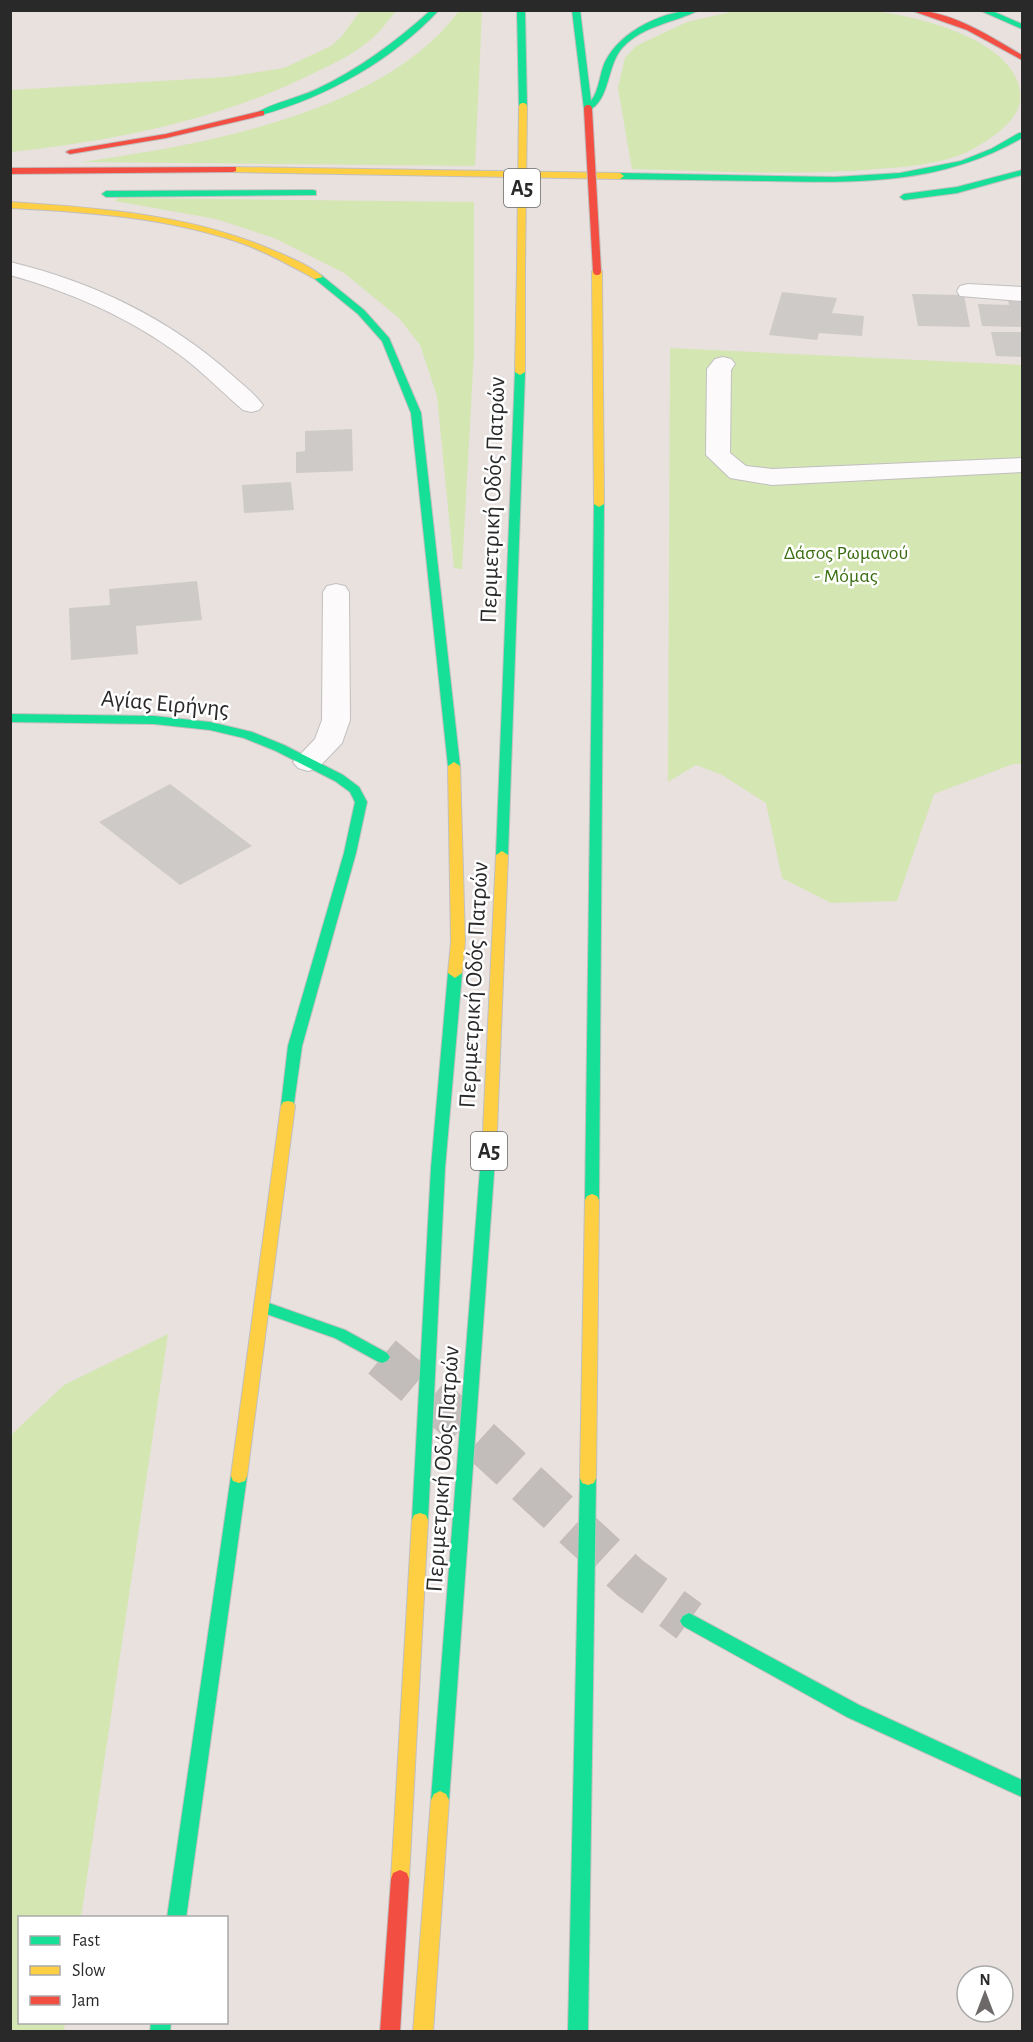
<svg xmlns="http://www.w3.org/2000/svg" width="1033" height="2042" font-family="'Alegreya Sans',sans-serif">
<rect width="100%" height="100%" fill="#e8e1de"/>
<path fill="#d4e6b2" d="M360,11H396C388,21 379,33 369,41C352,55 333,64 314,73C220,120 114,141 11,152V90L227,77L284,68L331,46L342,36Z
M459,11H482L475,166L81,162C201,145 383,114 459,11Z
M735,11C780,10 827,7 871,11C917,15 1026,42 1020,101C1018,124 977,149 957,156C932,165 903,167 877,169C796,176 713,171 632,169L618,88L625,58L636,46L687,22Z
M118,198L474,202V352L462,569L454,568L437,396L420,345L399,318L344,273L274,238L216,219L115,201Z
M670,348L1022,365V764H1013L934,794L897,901L831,903L782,878L766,803L722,775L696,765L668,782Z
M168,1334L81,1917L20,1918V2022L65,2023L64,2031H11V1435L64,1385Z"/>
<path fill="#cecac8" d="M782,292L837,298L832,313L864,316L862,336L819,333L817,340L769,335Z
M912,294L964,295L970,327L918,326Z
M1008,300H1022V327L982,326L978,304L1009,305Z
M991,332H1022V357L996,356Z
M352,429L353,471L296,473V452L305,451V431Z
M291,482L294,510L244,513L242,485Z
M197,581L202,620L136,626L138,654L71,660L69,608L110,605L109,589Z
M170,784L252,846L180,885L99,822Z"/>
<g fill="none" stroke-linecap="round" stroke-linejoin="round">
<path stroke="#c2bcba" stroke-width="43" stroke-dasharray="43 21" stroke-linecap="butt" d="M382,1357L460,1422L630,1578L689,1621"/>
<g stroke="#c1bfc0" stroke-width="2">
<path id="street" d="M10,262C93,282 170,319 233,376C243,385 255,394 263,405L259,410L251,412L243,410C222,392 203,372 180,355C130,318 71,292 10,275Z
M968,284L1022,287V301L960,296L957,291L960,286Z
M723,357L731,359L735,364L731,370L730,453L746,466L772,469L1022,458V472L772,485L730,478L706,455L707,369L715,359Z
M336,584L345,586L349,592L350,720L342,743L318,768L308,771L298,768L293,762L315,739L322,720L323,592L327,586Z"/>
</g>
<g stroke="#c1bfc0" stroke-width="2">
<path id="fast" d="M431,10H439C392,60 327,97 261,115L257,113C269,104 301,97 317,89C359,69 396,42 431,10Z
M517,10H525L527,107L523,109L519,107Z
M572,10H580L591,101C600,89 599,75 605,62C621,30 665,10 699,10C674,23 644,25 623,47C606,65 611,100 588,111L584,109Z
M979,10H990L1022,24V29Z
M1019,133H1022V138C940,185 858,183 766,181C717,180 669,180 620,179L616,176L620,173L835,177L900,173L961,161L991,149Z
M1022,170V175L957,193L904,200L900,197L904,194L957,187Z
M313,190L316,191V195L106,197L102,194L106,191Z
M315,275H321L364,310L389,338L421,413L460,766L458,769H450L448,766L411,413L382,341L358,314L315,279Z
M520,369L525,372L508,855L502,859L496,855L515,372Z
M599,501L604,504L599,1200L597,1204H587L585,1200L594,504Z
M10,714L154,716L210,722L252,732L284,745L343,775L359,787L367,802L356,853L302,1046L293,1110H283L281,1106L288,1046L344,853L355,802L350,792L335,781L276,751L244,738L210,730L154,724L10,722Z
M455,968L462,973L445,1168L428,1520L426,1525L420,1527L414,1525L412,1520L431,1168L448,973Z
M490,1126L495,1127L497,1131L449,1800L446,1806L440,1809L434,1806L431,1800L483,1131L485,1127Z
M263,1301L345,1330L387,1353L390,1357L387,1361L382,1363L377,1361L335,1338L258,1311L255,1307L258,1303Z
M239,1469L245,1471L247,1476L186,1918H167L231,1476L233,1471Z
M588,1471L594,1473L596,1478L588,2032H568L580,1478L582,1473Z
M689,1613L859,1705L1022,1780V1797L847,1717L683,1626L680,1621L683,1616Z
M151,2022H171L170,2032H150Z"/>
</g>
<g stroke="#c1bfc0" stroke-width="2">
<path id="slow" d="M230,167L620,173L624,176L620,179L233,172L230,171Z
M10,202C99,208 188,214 270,249C287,256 309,265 323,277L315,279C291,266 267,252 241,243C166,217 88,212 10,208Z
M521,266L525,269V372L520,375L515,372L517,269Z
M597,268L602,271L604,504L599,507L594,504L592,271Z
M454,762L460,766L465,942L462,973L455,978L448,973L451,942L448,766Z
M502,851L508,855L497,1131L495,1135H485L483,1131L496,855Z
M288,1101L293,1102L295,1106L247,1476L245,1481L239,1483L233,1481L231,1476L281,1106L283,1102Z
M592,1194L597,1196L599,1200L596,1478L594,1483L588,1485L582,1483L580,1478L585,1200L587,1196Z
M420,1513L426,1515L428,1520L409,1879L407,1885L400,1888L393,1885L391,1879L412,1520L414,1515Z
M440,1791L446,1794L449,1800L433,2032H413L431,1800L434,1794Z"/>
</g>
<g stroke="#c1bfc0" stroke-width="2">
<path id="jam" d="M910,10C950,10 988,35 1022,55V60L967,30Z
M261,111H264V115L166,138L70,154L66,152L70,150L166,134Z
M236,167V171L233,172L10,174V168Z
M400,1870L407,1873L409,1879L400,2032H380L391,1879L393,1873Z"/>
</g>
<use href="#street" fill="#fcfafa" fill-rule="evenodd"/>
<use href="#fast" fill="#16e098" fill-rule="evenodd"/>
<use href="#slow" fill="#ffcf43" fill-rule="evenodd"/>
<use href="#jam" fill="#f24e42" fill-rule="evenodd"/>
<g stroke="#c0bebc" stroke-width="10" stroke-linecap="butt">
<path id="slow-bridge" d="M521,269L523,107"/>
</g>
<g stroke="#c0bebc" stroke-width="10" stroke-linecap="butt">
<path id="jam-bridge" d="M588,109L597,271"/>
</g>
<use href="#slow-bridge" stroke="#ffcf43" stroke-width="8"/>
<use href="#jam-bridge" stroke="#f24e42" stroke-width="8"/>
</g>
<g text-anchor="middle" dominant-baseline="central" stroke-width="5" stroke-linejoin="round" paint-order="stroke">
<g font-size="20" fill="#3b6e11" stroke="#fff">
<text x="846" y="553">Δάσος Ρωμανού<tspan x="846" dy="23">- Μόμας</tspan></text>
</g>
<g fill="#fff" stroke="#696969" stroke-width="1.5">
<rect x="504" y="169" width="36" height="38" rx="4.5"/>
<rect x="471" y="1132" width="36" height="38" rx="4.5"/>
</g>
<g font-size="22" font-weight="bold" fill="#292929">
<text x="522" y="188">Α5</text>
<text x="489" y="1151">Α5</text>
</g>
<g font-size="24" fill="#292929" stroke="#fff">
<text transform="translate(493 500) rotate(-88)">Περιμετρική Οδός Πατρών</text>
<text transform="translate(165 704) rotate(5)">Αγίας Ειρήνης</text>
<text transform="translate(474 985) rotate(-87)">Περιμετρική Οδός Πατρών</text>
<text transform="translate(443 1469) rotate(-86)">Περιμετρική Οδός Πατρών</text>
</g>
</g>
<rect width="1033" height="2042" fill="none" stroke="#292929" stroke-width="24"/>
<rect x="18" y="1916" width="210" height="108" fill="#ffffff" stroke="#a9a9a9" stroke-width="1.5"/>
<rect x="30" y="1936" width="30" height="9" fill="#16e098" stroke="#a9a9a9" stroke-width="1.5"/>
<text x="72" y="1946" font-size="18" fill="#292929">Fast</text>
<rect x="30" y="1966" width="30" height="9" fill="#ffcf43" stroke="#a9a9a9" stroke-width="1.5"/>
<text x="72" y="1976" font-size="18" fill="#292929">Slow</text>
<rect x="30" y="1996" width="30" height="9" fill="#f24e42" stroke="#a9a9a9" stroke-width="1.5"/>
<text x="72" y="2006" font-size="18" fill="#292929">Jam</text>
<g transform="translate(985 1994)"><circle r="28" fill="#ffffff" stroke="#a9a9a9" stroke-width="1.5"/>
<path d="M0-4.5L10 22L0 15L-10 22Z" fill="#6c6968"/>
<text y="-9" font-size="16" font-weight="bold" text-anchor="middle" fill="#292929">N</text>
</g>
</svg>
